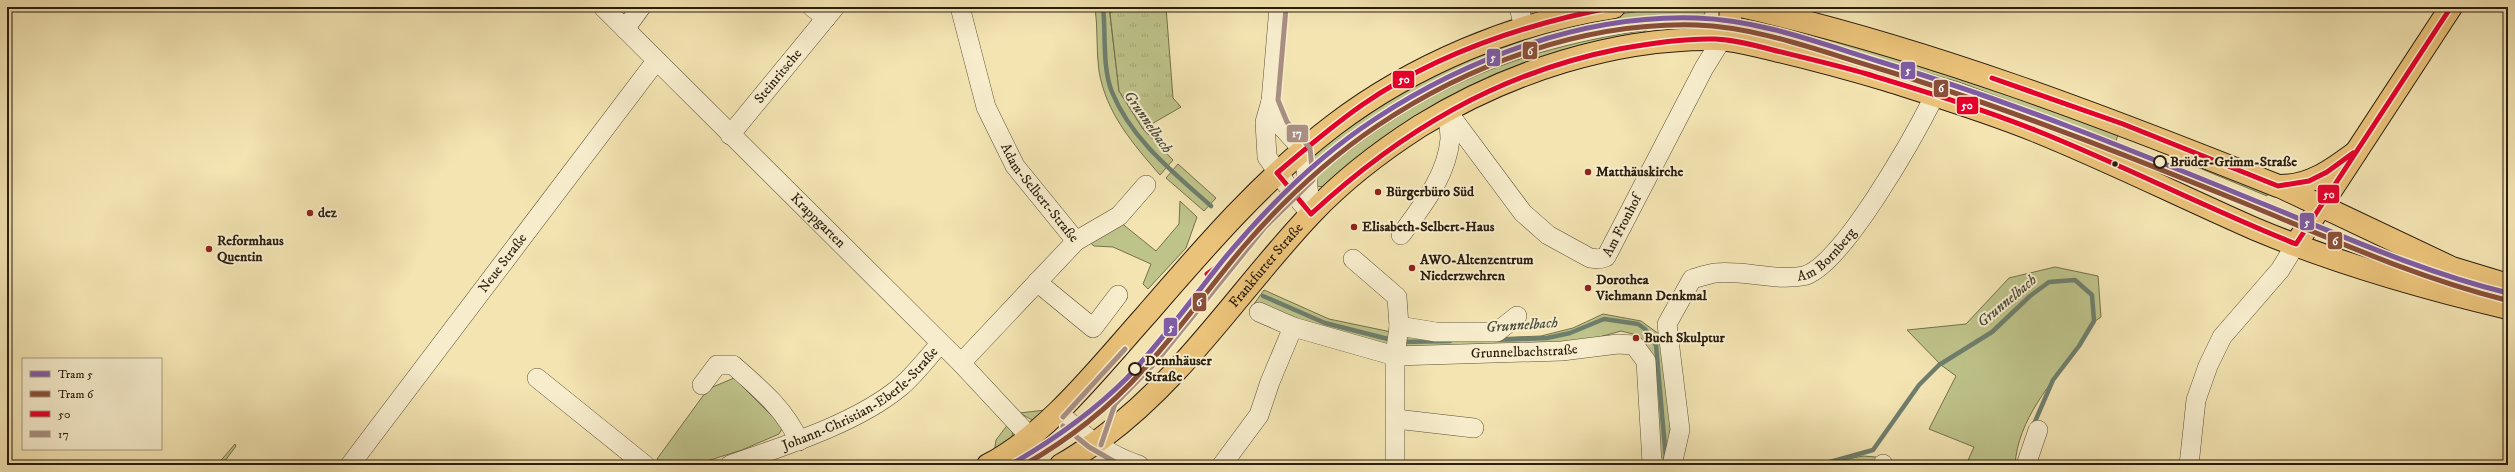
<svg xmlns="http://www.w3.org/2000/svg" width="2515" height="472" font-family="'IM FELL DW Pica',serif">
<defs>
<pattern id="park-tufts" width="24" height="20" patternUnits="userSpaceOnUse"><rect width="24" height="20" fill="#bec38a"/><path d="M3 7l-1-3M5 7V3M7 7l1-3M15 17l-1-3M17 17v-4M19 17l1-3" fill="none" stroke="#a3a776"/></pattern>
</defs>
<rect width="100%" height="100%" fill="#f3e4b2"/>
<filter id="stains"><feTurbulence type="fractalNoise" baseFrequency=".005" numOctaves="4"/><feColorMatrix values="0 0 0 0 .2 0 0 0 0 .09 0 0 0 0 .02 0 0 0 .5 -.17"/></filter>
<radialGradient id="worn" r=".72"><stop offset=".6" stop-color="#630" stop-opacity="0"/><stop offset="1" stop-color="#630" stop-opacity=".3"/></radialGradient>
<path fill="#bec38a" stroke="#74704c" d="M1095,7H1109L1119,91L1143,129L1173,160L1160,175C1133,144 1106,113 1099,71C1096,50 1098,28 1095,7Z
M1657,9H1702L1705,13L1704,15L1698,17C1674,17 1649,17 1625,20C1541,29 1441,71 1372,118C1352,132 1333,148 1314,163L1312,156C1340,134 1369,111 1400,92C1477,46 1568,19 1657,9Z
M1647,30L1633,38L1558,55L1325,187L1315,186L1314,179C1419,90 1512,50 1647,30Z
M1797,32L1811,33L1897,57L2119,132L2116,141L1959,82L1790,34Z
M2181,156L2268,192L2267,196L2180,160Z
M1178,164L1216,198L1204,211L1166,178Z
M1180,201L1197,217L1186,248L1148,289L1143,284L1151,264L1113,247L1094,246L1087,240L1120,222L1156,251L1179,224Z
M2055,267L2098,276L2101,317C2089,324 2085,337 2077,348C2051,384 2018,419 2015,465H1966L1974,447L1929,429L1956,376L1941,365L1907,330L1966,324L2009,278Z
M1264,290L1329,319L1396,333L1466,339L1541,336L1573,328L1603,314L1641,321L1659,334C1667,380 1676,417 1666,463L1659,465L1646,344L1637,335L1621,331L1563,347L1395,356L1254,304Z
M734,378L778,422L785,424L779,434L742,450L694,465H669L657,459L708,389Z
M1045,410L1040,419L1032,420L1020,413Z
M1009,423L1013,429L1012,439L994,453L996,440Z
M235,444L236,446L222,465H217Z"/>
<path fill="url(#park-tufts)" stroke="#74704c" d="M1121,7H1166L1173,98L1181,107L1143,129L1119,91L1110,13Z
M1863,456L1876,457L1879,465H1819Z"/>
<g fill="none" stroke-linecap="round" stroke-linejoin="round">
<path stroke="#6e7e6d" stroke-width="4.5" d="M1103,7C1106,32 1102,68 1112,92C1131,139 1174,173 1211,206
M1263,296L1325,323L1392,340
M1495,340L1547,338L1570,333L1604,319L1638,324L1645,329L1656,345L1666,460
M1401,342L1450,341
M1819,465L1873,450L1919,385L1939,365L1992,332L2030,296L2049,282L2075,280L2092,295L2094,321L2079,346L2053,380L2033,426"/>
<g stroke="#5c4f37" stroke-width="20">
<g id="minor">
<path id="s1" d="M603,7L961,363L1030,437"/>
<path d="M812,7L826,18"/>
<path id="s2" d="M960,7L986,107L1015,166L1076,241"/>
<path d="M1279,7L1271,101L1265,122L1267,157L1289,188L1311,214"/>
<path d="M1519,7L1524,28"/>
<path d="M625,29L641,7"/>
<path d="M1271,101L1281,126L1304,151L1311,214"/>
<path id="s3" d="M1447,111L1523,213L1548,235L1590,258L1599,259L1606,257L1704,68L1722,39"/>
<path id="s4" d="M730,135L835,7"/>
<path d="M1401,235C1422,206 1447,176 1450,139C1450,130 1448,119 1447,111"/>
<path d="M1353,259L1397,297L1399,326L1395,356V465"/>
<path d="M1037,282L1093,328L1118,295"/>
<path d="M1259,312L1293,327"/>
<path d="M1399,326L1436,332H1497L1517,316"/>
<path d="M961,363L1076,241L1119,216L1146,185"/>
<path d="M537,378L645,465"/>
<path d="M702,385L717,365H733C759,388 785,409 799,441"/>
<path d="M1058,412C1083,435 1107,455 1139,465"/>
<path d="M1396,419L1474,428"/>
<path id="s5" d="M350,465L656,61"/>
<path id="s6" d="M730,465C783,446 855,424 899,388C914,376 927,358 940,344"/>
<path id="s7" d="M1222,465L1259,415L1270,382L1293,327L1395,356L1562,351L1618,344L1634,345L1646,361L1652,463L1655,465"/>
<path id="s8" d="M1672,465L1680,430L1667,324L1692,279C1699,277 1708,274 1715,273C1744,270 1774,281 1803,276C1841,269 1917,131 1935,95"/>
<path d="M1883,465V464"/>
<path d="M2026,465L2038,430"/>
<path d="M2189,465L2196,400L2208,366L2222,337L2280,270L2296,244"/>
</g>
</g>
<g stroke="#2a1d0e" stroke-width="24">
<g id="major">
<path d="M1745,7C1929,49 2103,116 2278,186C2309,187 2332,170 2356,152"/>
<path d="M1722,39L1730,23L1731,7"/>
<path d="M2279,186L2452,268L2508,285"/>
<path d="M2296,244L2451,7"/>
<path d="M988,465C1047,435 1102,364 1146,315C1204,248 1263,179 1334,125C1413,65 1515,22 1614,7"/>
<path id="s9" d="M1061,465C1076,457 1088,448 1102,438C1185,377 1241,288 1311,214C1343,180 1381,151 1420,126C1508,72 1615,37 1718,39C1738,40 1756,46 1775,50C1813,59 1850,69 1887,80C1937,96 1987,111 2036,131C2110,161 2182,197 2255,229C2336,263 2423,288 2508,308"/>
</g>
</g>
<use href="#minor" stroke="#f7edcd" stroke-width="19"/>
<use href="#major" stroke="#eac279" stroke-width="22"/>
<g stroke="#f7edcd" stroke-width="8">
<path id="bus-1" d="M1614,7C1525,24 1437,53 1362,105C1332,126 1305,149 1277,173L1311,214C1401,131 1498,73 1619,49C1651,43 1683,38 1715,39C1735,40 1754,45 1773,50C1805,58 1836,65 1867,74C1923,91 1980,108 2035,130C2123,165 2208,209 2296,244L2451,7
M1992,78L2123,124L2278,186L2309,181L2327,172L2353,153
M1207,274L1232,256L1260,222L1291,191"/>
</g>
<g stroke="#f7edcd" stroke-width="8">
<path id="bus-2" d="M1063,417L1125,349
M1063,426L1089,447L1120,465
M1101,445L1115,404L1156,362L1265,227L1313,180L1310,148L1287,122L1278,100L1286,8"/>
</g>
<use href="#bus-1" stroke="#e4002b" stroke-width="5"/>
<use href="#bus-2" stroke="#a98f83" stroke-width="5"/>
<g stroke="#f7edcd" stroke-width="8">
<path id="tram-1" d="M1010,465C1052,441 1092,413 1127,378C1162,341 1192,299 1224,259C1268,206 1317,157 1375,119C1468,58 1584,14 1697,18C1760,20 1822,44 1881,62C2007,100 2129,149 2251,199C2336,233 2418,271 2508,293"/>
</g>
<g stroke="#f7edcd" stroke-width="8">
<path id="tram-2" d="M1024,465C1068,440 1109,408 1143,370C1179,331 1210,286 1245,245C1284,200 1328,159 1377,126C1469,64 1584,22 1696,25C1758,27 1819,51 1877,68C2002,106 2123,154 2244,203C2331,239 2415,277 2506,300"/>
</g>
<use href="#tram-1" stroke="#7f5ca3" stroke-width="5"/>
<use href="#tram-2" stroke="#8a4f38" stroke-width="5"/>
</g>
<g fill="#f7edcd" stroke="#2a1d0e" stroke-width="2">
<circle cx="2160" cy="162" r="6"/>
<circle cx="1135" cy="369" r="6"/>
</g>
<circle fill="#2a1d0e" stroke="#f7edcd" stroke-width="1.5" cx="2115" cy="164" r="3.5"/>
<g fill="#8f2418" stroke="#f7edcd" stroke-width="1.5">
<circle cx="1588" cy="172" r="4"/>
<circle cx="1378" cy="192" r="4"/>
<circle cx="310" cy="213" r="4"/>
<circle cx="1354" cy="227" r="4"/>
<circle cx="209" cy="249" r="4"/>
<circle cx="1412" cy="268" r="4"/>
<circle cx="1588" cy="288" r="4"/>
<circle cx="1636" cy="338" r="4"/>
</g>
<g text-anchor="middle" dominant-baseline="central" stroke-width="4" stroke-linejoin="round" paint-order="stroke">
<g font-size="14" fill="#2a1d0e" stroke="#f7edcd">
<text stroke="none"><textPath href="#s4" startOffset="76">Steinritsche</textPath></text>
<text stroke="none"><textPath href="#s2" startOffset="205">Adam-Selbert-Straße</textPath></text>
<text stroke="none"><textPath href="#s1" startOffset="303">Krappgarten</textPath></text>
<text stroke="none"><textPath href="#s3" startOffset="260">Am Fronhof</textPath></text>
<text stroke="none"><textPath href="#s8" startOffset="338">Am Bornberg</textPath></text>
<text stroke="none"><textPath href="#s5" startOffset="253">Neue Straße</textPath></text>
<text stroke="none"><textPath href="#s9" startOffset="288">Frankfurter Straße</textPath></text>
<text stroke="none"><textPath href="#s7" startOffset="392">Grunnelbachstraße</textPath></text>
<text stroke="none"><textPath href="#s6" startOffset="148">Johann-Christian-Eberle-Straße</textPath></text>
</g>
<g font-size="14" font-weight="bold" fill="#2a1d0e" stroke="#f7edcd" text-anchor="start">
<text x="2170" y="162">Brüder-Grimm-Straße</text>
<text x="1145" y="361">Dennhäuser<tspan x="1145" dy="16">Straße</tspan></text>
</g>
<g font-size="14" font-weight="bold" fill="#2a1d0e" stroke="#f7edcd" text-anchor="start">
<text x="1596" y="172">Matthäuskirche</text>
<text x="1386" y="192">Bürgerbüro Süd</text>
<text x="318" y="213">dez</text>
<text x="1362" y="227">Elisabeth-Selbert-Haus</text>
<text x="217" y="241">Reformhaus<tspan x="217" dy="16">Quentin</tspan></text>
<text x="1420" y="260">AWO-Altenzentrum<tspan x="1420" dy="16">Niederzwehren</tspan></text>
<text x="1596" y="280">Dorothea<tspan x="1596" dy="16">Viehmann Denkmal</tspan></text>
<text x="1644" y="338">Buch Skulptur</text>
</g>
<g font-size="15" font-style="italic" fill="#4c4e3d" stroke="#f7edcd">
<text transform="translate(1148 122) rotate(55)">Grunnelbach</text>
<text transform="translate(2007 301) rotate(-40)">Grunnelbach</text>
<text transform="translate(1522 325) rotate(-4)">Grunnelbach</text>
</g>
</g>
<g stroke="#f7edcd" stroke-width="1.5">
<rect x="1522" y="41" width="16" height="19" rx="4" fill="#8a4f38"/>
<rect x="1486" y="48" width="15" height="19" rx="4" fill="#7f5ca3"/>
<rect x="1900" y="61" width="16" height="19" rx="4" fill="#7f5ca3"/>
<rect x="1392" y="70" width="23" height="19" rx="4" fill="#e4002b"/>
<rect x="1933" y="79" width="16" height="19" rx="4" fill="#8a4f38"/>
<rect x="1956" y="96" width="23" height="19" rx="4" fill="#e4002b"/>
<rect x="1286" y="124" width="23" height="19" rx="4" fill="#a98f83"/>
<rect x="2317" y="184" width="23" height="20" rx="4" fill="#e4002b"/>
<rect x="2299" y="212" width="16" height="19" rx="4" fill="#7f5ca3"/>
<rect x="2327" y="231" width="16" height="19" rx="4" fill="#8a4f38"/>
<rect x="1192" y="292" width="15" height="20" rx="4" fill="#8a4f38"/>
<rect x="1163" y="317" width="15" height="20" rx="4" fill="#7f5ca3"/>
</g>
<g font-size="11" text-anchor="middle" font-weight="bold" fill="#fff">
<text x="1530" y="55">6</text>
<text x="1493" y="61">5</text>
<text x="1908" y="74">5</text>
<text x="1404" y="83">50</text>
<text x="1941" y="92">6</text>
<text x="1967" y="109">50</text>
<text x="1297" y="137">17</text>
<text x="2329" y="198">50</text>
<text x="2307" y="226">5</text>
<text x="2335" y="245">6</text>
<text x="1199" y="306">6</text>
<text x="1171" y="331">5</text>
</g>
<rect width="2515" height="472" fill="none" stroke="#f3e4b2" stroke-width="24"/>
<rect x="8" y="8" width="2499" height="456" fill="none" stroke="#2a1d0e" stroke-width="2"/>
<rect x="12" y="12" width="2491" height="448" fill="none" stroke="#2a1d0e"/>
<rect x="22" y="358" width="140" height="92" fill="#f7edcd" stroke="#a59a81"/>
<rect x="30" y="371" width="20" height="6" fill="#7f5ca3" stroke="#a59a81"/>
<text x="58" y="378" font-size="12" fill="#2a1d0e">Tram 5</text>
<rect x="30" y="391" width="20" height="6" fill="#8a4f38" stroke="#a59a81"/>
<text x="58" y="398" font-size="12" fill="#2a1d0e">Tram 6</text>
<rect x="30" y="411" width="20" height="6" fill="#e4002b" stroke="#a59a81"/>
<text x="58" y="418" font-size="12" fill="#2a1d0e">50</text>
<rect x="30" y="431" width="20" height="6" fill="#a98f83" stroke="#a59a81"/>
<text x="58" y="438" font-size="12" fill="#2a1d0e">17</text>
<rect width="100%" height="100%" filter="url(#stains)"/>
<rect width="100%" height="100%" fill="url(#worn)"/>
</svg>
